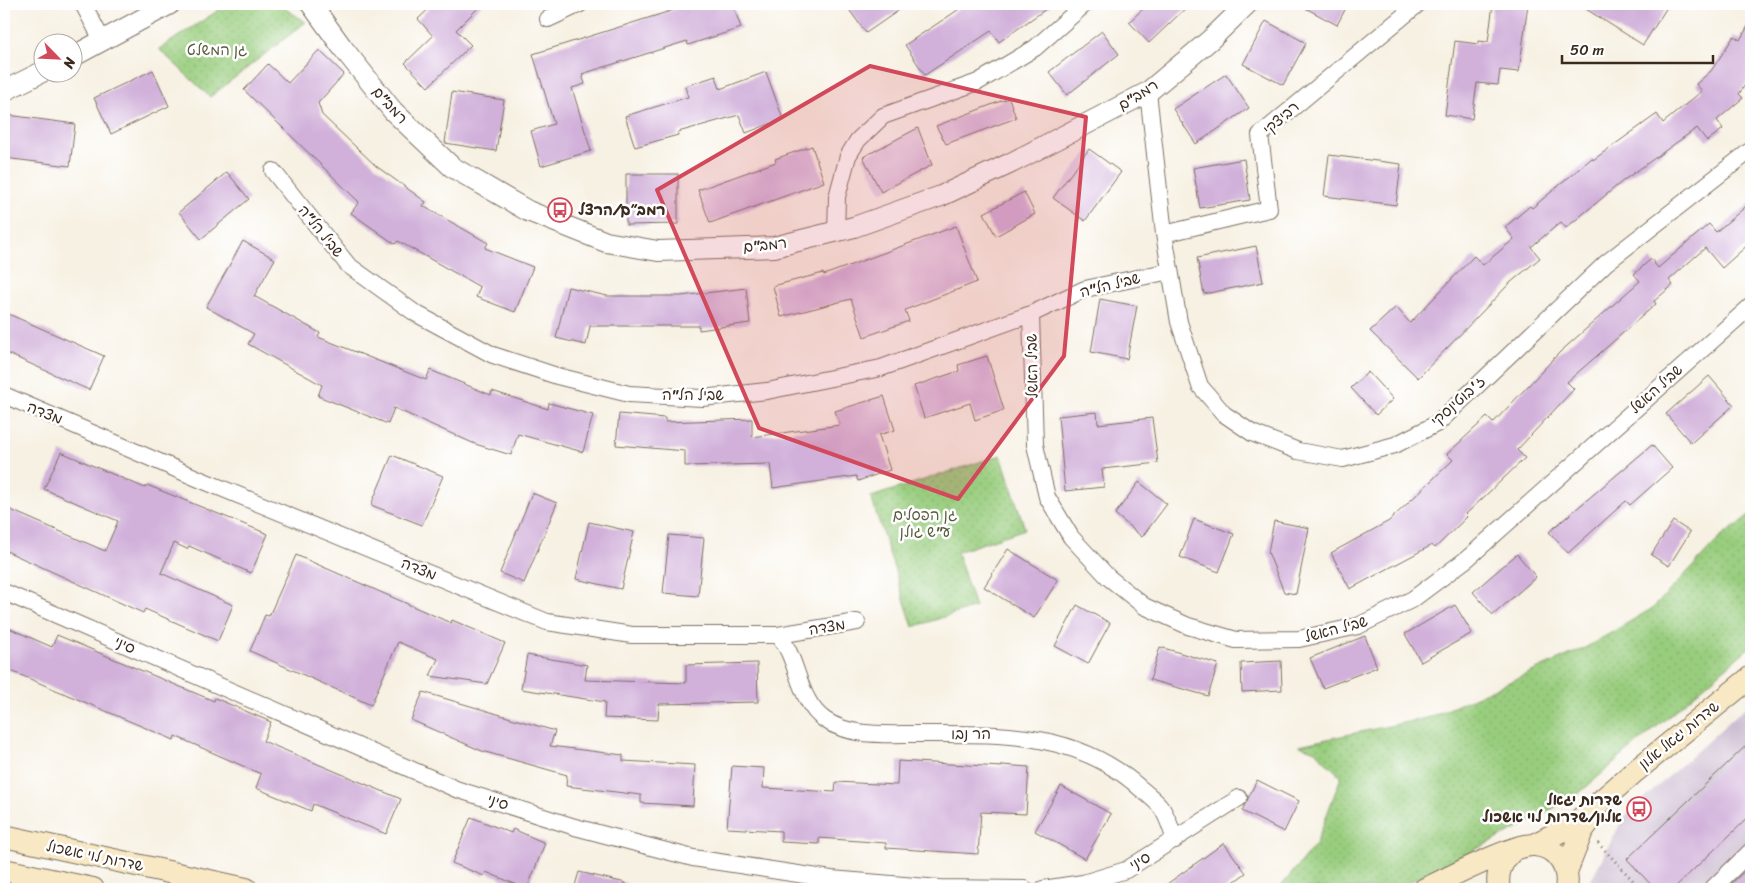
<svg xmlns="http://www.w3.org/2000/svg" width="1755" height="893" font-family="Sriracha,'Playpen Sans Hebrew',sans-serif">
<defs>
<pattern id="green-dots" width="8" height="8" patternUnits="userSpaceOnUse" patternTransform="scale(1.25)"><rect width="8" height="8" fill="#99cd7e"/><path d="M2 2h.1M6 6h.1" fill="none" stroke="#85b06c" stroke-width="1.8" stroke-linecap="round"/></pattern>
</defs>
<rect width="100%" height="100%" fill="#fff"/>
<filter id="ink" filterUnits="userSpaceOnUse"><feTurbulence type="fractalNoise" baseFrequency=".02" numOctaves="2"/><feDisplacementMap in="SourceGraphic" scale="10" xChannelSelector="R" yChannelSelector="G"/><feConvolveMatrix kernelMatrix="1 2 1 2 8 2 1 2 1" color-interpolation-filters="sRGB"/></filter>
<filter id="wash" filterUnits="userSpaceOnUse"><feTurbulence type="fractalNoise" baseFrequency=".0096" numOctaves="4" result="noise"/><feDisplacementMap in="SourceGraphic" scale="20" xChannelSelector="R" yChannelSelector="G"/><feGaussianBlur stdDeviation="1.12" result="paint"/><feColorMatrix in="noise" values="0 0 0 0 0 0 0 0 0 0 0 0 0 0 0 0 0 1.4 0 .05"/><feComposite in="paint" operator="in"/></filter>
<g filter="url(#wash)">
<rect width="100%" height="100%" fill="#f7f1e3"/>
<path fill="#cdbed2" d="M1751,702V889H1586L1624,817Z"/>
<path fill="url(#green-dots)" stroke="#6a7c4e" d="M228,4H278L306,22L210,97L159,49Z
M1001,455L1025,529L957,552L975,607L913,627L871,497Z
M1751,515V646L1578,794L1521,827L1395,889H1279L1316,844L1341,777L1315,751L1299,745L1431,717L1585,648L1653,608L1721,537Z"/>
<g id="blocks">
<path fill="#d1b1da" d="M434,4H482L456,30L471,45L428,87L405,63L433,36L418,19Z
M685,4H733L741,28L688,45L687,41L582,74L585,84L572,88L591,151L541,166L531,131L554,124L533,54L677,9L676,6Z
M845,4H908L866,33Z
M967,4H1053L999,42L991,31L925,75L905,45Z
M1148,4H1190L1149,43L1129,22Z
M1298,4H1348L1337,25Z
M1493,4H1528L1519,72L1500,70L1498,85L1477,83L1472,119L1445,115L1455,41L1478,44V41L1488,42Z
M1578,4H1669L1643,45Z
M1266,21L1306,43L1283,85L1243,64Z
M1751,21V76L1739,94L1743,98L1717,120L1723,129L1707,141L1697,128L1624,180L1566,228L1561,222L1531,247L1540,258L1510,283L1418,378L1370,331L1396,307L1410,323L1474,256L1483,265L1514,239L1505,227L1530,206L1532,208L1592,158L1593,160L1657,114L1663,123L1702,91L1696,84L1711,71L1734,36L1740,40Z
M1102,31L1119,54L1067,95L1049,72Z
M319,50L344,74L318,103L322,115L376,166L426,202L423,206L488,243L485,248L533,267L515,312L476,297L480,287L398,241L395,244L351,213L359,202L244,90L268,64L288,83Z
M153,70L169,106L111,134L94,98Z
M766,72L783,119L746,133L739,115L678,132V135L635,147L625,116L688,97L685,86L716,76L720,89Z
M1226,74L1249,108L1196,144L1173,109Z
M452,92L504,100L496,151L445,143Z
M1009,98L1016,118L946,144L936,126Z
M8,115L75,124L70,166L4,158Z
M918,128L932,165L881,192L863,157Z
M812,146L824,182L710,223L698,190L776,162L775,159Z
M1089,149L1121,172L1085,221L1053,198Z
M1329,155L1401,164L1396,205L1324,196Z
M1244,159L1250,200L1200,208L1193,168Z
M227,172L249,199L201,239L179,212Z
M626,174H678V224L626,225Z
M1024,192L1035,214L996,236L984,213Z
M1751,202V242L1722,268L1705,248L1669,280L1673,285L1654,301L1656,304L1567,382L1574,389L1517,450L1525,458L1465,515L1467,517L1435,548L1432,545L1350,589L1331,553L1389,521L1453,460L1447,454L1487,417L1493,423L1560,352L1640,281L1634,274L1651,259L1658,268L1709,224L1716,232Z
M956,226L977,282L905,310L909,321L864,337L851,299L781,317L773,286L823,273L824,275Z
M243,241L275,259L254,296L320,333L318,337L426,380L430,370L491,395L492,391L548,409L549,403L593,415L583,452L518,434L511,455L475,444L394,408L388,424L318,396L322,385L248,344L254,334L206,307Z
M1256,246L1263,282L1204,294L1197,258Z
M568,287L607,296H681L746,288L750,323L699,330V326H590L586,345L556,338Z
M1100,299L1137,306L1127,359L1091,352Z
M4,312L104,356L89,390L4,352Z
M987,356L1004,410L975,420L970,403L924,418L914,386L959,371L958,365Z
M1368,372L1393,399L1376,415L1351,388Z
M1709,376L1734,405L1691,443L1666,414Z
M884,396L895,430L879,435L890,470L858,481L856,476L773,488L770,464L685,466V451L616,445L619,414L665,418V422L752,419V437L840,425L835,411Z
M1097,412L1098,424L1152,418L1158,463L1102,469L1104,487L1065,491L1058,416Z
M1652,445L1672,468L1630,505L1626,501L1568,553L1549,532Z
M61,452L145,488L147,485L268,534L251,573L189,546L187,549L174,543L161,573L233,605L218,641L145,609L143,613L4,550V507L105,551L118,521L44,489Z
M392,455L443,476L422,525L371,505Z
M1139,482L1167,504L1142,537L1115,514Z
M532,493L557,503L524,583L500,573Z
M1194,519L1234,534L1219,572L1180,557Z
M1274,521L1309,528L1296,594L1284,592L1268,552Z
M1673,521L1690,532L1669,566L1651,555Z
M589,522L634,532L621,589L576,579Z
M669,535L704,538L698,596L663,593Z
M1008,549L1058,580L1034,618L984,587Z
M1517,554L1536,577L1493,615L1473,592Z
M296,555L451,623L452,620L505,643L487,684L430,676L438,659L398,642L371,705L250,651L265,615L269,616Z
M1077,605L1110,623L1088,664L1055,646Z
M1455,605L1472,633L1421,662L1405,634Z
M4,626L52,647L57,635L214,701L215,698L271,722L263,741L401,799L386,834L313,804L311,811L256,788L261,774L175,736L174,740L4,668Z
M1365,636L1377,667L1323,688L1310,658Z
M1160,647L1218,664L1208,696L1150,680Z
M527,655L587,665L585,680L686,683V665L757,663L758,702L659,704L658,720L604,718L605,702L521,689Z
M1281,661L1282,690L1242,692L1241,663Z
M423,692L555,731L550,746L623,755V761L695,765L693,806L641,803V795L566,786L567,775L482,751L411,720Z
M1751,741V815L1673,889H1655L1627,859Z
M898,761L1002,767V765L1029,767L1026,814L981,812L978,854L886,848V843L819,838V844L781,842V831L727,828L732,766L764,768L763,788L835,792L836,782L897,785Z
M1257,780L1299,801L1284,832L1242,811Z
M1061,786L1111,814L1085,859L1035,831Z
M471,817L511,833L513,829L545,843L527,889L486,872L484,876L452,863Z
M1224,843L1246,873L1224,889H1160Z
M1751,865V889H1726Z
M579,872L626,883V889H574Z"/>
</g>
</g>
<g filter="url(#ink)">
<use href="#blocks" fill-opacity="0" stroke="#7d7063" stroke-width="1"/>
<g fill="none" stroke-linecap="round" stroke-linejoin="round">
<g stroke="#7d7063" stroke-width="18">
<path id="minor" d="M83,4L103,42
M548,19L580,4
M1148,92L1164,234L1179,322L1200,386L1224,414L1252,433L1298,451L1343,459L1395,445L1438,423L1606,263L1751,150
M273,171L348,265L415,313L493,355L557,376L629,394L702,398L767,391L881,368L1031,314L1085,289L1170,271
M836,232L837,197L848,156L858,140L883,116L978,82L1035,48L1085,4
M1164,234L1269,209L1260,135L1418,4
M1031,314L1035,445L1047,497L1071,537L1108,577L1144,606L1188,626L1236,640L1299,639L1358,626L1413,599L1468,558L1751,306
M4,395L199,479L547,622L632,635H778L857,622
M4,592L456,789L575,827L693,858L831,879L940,888L1025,889
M778,635C799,658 797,701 825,720C851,737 884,734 914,734C996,734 1075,729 1140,788C1146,793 1154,799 1160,806C1167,814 1171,829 1175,840
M1043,889L1083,883L1126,870L1239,798
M1712,889L1751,851"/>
</g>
<g stroke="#7d7063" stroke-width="22">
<path id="tertiary" d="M311,4L342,47L393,111L452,167L528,211L606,242L658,251L774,247L854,227L941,196L1011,163L1148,92L1210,40L1247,4
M72,57L170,4
M4,91L42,72"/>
</g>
<g stroke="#7d7063" stroke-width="24">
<path id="secondary" d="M4,836L246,889
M1534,845L1576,823L1633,773L1751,677
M4,870L93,889
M1566,872L1582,831L1593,816
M1425,889C1447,879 1515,843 1535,845C1544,846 1553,850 1558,857C1566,866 1568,878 1566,889
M1499,889C1496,873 1501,862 1512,851"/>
</g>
<path stroke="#7d7063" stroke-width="3" stroke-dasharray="1 4" stroke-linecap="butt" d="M1598,843L1641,889"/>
<use href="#minor" stroke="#fff" stroke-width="16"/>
<use href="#tertiary" stroke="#fff" stroke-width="20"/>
<use href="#secondary" stroke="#f8e8c3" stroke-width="22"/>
</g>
</g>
<path fill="#d1495b" fill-opacity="0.2" stroke="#d1495b" stroke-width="4" stroke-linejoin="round" d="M870,66L1086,117L1064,356L958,499L759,428L657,190Z"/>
<defs>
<g id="bus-ring" transform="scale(1.25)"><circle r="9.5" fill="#fff" stroke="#d1495b" stroke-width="1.5"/><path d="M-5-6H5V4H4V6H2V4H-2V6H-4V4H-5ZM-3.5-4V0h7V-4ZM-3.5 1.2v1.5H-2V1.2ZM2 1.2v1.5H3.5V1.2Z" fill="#d1495b"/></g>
</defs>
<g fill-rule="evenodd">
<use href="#bus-ring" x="560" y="210"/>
<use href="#bus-ring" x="1639" y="809"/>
</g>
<g text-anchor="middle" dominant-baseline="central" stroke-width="5" stroke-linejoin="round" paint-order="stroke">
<g font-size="15" fill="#575b3b" stroke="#fff">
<text x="217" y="50">גן המשלט</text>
<text x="925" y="515">גן הפסלים<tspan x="925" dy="17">ע"ש גולן</tspan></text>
</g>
<g font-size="15" fill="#3b2a1e" stroke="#fff">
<text transform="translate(1138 95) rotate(-32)">רמב"ם</text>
<text transform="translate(390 105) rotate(48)">רמב"ם</text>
<text transform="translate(1281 118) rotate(-41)">רביצקי</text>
<text transform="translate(321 231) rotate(51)">שביל הל"ה</text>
<text transform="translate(765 245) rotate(-6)">רמב"ם</text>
<text transform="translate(1110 285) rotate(-14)">שביל הל"ה</text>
<text transform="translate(1032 366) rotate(-91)">שביל האשל</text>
<text transform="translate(1656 389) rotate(-42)">שביל האשל</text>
<text x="693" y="395">שביל הל"ה</text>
<text transform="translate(1458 401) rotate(-42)">ז'בוטינסקי</text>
<text transform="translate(45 413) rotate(23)">מצדה</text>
<text transform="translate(419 569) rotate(22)">מצדה</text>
<text transform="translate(827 627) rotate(-9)">מצדה</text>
<text transform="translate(1336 629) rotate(-15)">שביל האשל</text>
<text transform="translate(125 645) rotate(24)">סיני</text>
<text x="971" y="734">הר נבו</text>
<text transform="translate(1679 735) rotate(-39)">שדרות יגאל אלון</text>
<text transform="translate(498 802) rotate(18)">סיני</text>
<text transform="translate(95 856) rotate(12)">שדרות לוי אשכול</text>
<text transform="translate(1140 861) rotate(-30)">סיני</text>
</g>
<g font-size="15" font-weight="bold" fill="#3b2a1e" stroke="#fff" text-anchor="start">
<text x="578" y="210">רמב״ם/הרצל</text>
<text x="1622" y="800" text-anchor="end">שדרות יגאל<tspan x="1622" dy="17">אלון/שדרות לוי אשכול</tspan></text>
</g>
</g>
<rect width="1755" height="893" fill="none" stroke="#fff" stroke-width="20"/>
<g transform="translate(58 58) rotate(114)"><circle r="24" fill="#ffffff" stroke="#b1aaa5"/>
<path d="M0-4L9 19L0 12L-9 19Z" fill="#d1495b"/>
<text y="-8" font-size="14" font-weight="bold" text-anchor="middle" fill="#3b2a1e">N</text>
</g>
<path d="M1562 55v8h151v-8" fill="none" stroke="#3b2a1e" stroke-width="2.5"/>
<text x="1570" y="55" font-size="15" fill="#3b2a1e" stroke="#ffffff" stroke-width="4" paint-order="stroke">50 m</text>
</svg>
